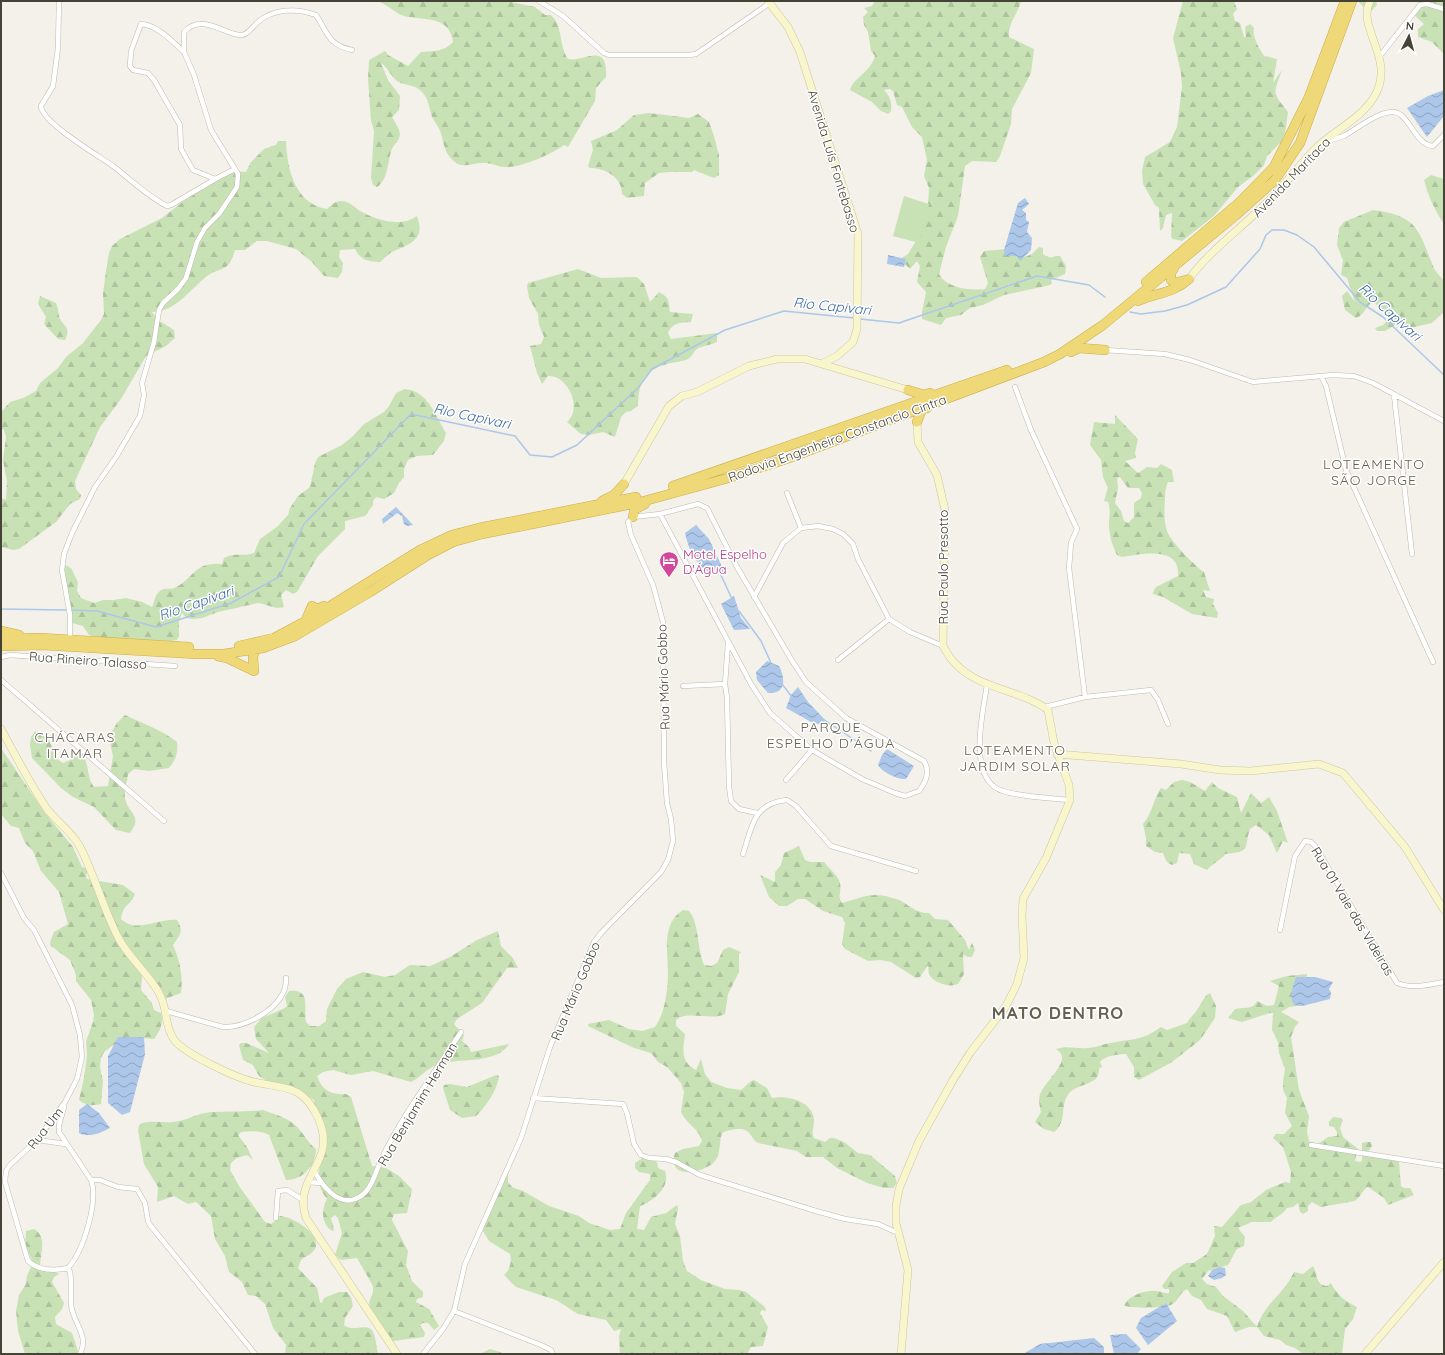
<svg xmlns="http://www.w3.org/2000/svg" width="1445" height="1355" font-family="Quicksand,sans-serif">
<defs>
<pattern id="forest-firs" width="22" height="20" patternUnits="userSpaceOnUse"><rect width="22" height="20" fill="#c8e2b6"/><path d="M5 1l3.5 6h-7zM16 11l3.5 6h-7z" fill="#adc39d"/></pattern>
<pattern id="water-waves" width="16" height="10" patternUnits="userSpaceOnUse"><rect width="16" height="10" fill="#acc7e9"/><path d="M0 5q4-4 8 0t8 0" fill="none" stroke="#8ea3be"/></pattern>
</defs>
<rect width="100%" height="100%" fill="#f3f1e9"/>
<path fill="url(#forest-firs)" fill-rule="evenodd" d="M377,1H506L535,7L545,15H551C563,26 559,46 568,59C583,63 608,40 606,77L596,88L595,101L568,147L564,145C552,154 521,168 505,167C498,167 492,163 485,163C469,162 461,172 449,156C444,149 443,141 441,133C439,127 435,123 432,117C429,108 429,99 422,92C415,84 405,86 397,81C391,76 388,68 381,63L388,80L400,96L399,110L392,117C395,122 400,130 400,135C399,141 394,144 392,149C387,161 389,179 377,187L373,185L371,178L374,131L371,120L368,79L369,60L385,51L388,55L408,66L421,52C433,51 444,52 453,42C449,13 422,22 401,15C395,12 386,4 377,1Z
M875,1H1021C1018,14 1008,22 1009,37L1034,49L1031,73L1012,109L1011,124L1000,156L996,162L972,161L965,166L958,216L946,247L939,274C946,288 971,291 985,289L988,283L980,257L984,251L1006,249L1025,257L1032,254L1039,247L1043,248V254C1054,261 1051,255 1060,256L1066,266L1065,274L1051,280L1052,283L1050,285L1004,295L983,305L970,308L961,315L946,318L941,325L922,319V312L926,292L917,282L920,266L917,261L910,269L900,259L908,254L916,241L928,204L929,188L924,176L927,160L922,137L912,127L902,107L897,105L893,91L890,89L884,90C890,96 892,102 891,111L888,114L881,111L872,102L850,90C854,77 870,73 875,56L871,51L868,32L864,25L863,17L868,12L864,8L872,6Z
M1183,1H1234L1237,9L1233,14L1235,21L1240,23L1244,37H1246L1245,27L1250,24L1254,28C1252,37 1259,48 1264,56L1277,59L1273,83L1282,70C1273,96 1272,91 1288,112L1285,133L1281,142L1267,156L1264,165L1253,176L1238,187L1214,216L1182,241L1173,239L1171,237L1172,213L1166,215L1163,228L1160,231L1159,208L1155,205L1143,184L1142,171L1145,157L1170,142L1177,127L1182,87L1181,73L1173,38Z
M1358,1H1376L1377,5L1371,11H1367Z
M1422,1H1444V54L1432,42L1418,37V29L1424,24L1414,15Z
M649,113L689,118L698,114L709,122L714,136L719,155V175L714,178L694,170L692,172H669L659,173L645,183L644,196L627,198L622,194C622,177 605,168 590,168L588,166L593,150L591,141L617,130L634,115Z
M278,141H286C287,169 295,204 327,209C332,205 335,201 341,201C349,201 354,207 360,211C376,220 401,228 417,216C426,240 410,244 392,252C388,254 384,259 380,262C368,261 361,261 355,249L340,250L339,257L343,263L342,272L338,278L324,276L312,262L296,249L267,241H257L245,250H235C233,255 232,262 227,266C222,270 215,271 210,274C191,287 177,312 152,312L158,320L174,330L175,338L166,346L146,356L121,399L100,427L75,481L76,489L81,495L80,499L70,504L56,522L19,549L13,550L1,547V498L6,500L7,481L3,461L6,437L4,430L1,428V412L10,402L23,398L36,391L40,383L58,368L66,357L83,343L101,320L104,314L103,294L106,271L109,253L112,246L120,239L162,218L185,200L227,174L234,171L246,172L251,162L264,149L276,145Z
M1431,175L1444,179V224C1435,211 1428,195 1424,180Z
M1373,210C1418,216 1418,229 1433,266C1435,272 1441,276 1444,281C1445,286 1444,305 1444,312L1432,323L1410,328L1400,322L1385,331H1377L1375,328L1383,325L1389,319L1385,311L1373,302C1366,305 1364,316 1356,318L1345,310L1342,296L1347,291L1355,302L1347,278L1341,275L1343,260L1337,245L1339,228L1344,222Z
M578,269L601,278L637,277L644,284L650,302L659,292C669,297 669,301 670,312L693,314L691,322C680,323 673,322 668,333L671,339L717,333V342C711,345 701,346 697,349C693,352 692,357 688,359C682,362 674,362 667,364C643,371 639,382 638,406L631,411L626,412L621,417L615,437L603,432L589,435L581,434L567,422C583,408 568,375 548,376L542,384L537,373L530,346L541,344L544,337L539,325L538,314L529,298L527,286L528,283Z
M40,296L56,303C58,307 58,311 59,316C62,327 72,325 65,340L58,339L44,324L46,317L38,304Z
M405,389C428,391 435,415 446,433L444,441L433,455L417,456L408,460L404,469V477L399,483L394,493L384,499L376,497L373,501V505L365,516L345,521V529L318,556L297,592L293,594L286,590L281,595L284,607C274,610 268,604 258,603L218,612L202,618L193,619L186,618L182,613L179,621V636L177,640L171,641L149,640L130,644H119L89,635L83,626L72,623L65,598L66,591L62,570L65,565L71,568L78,582L77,591L81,598L94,603L103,600H113L126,598L142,602L152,607C155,602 154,595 160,591C165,587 169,590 174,588C195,579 192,562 222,564L224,558C234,552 244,557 254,553L260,539L277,527L288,515L290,508L298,496L310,487L315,463L318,457L342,445L353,436L364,424L384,412L389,406L396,393Z
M1115,415L1138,439L1135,453L1136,458L1125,461L1138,473L1147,467L1157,468L1161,464L1172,470L1174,482H1168C1165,488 1165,494 1165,500C1164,510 1164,522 1167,531C1171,542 1195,566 1204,572L1210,591L1203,590L1206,597L1214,599L1213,604L1218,613L1217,618L1192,614L1163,597L1153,594V592L1156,587L1178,576C1181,545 1140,554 1122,557L1117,555C1112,545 1109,535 1109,524C1109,517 1111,509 1108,502L1104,501L1108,487L1103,477L1101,460L1090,445L1094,422L1115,424ZM1120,477L1128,488H1139L1142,493L1141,498L1134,503V517L1128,523L1124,521L1121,511L1115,503L1118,488L1117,478Z
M125,715C142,723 162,730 177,742C178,753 176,759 169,768L149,771L134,769L128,774C127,781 124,792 125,799C129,814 143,816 130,833L116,830L94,807L73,797L61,788L32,758L30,745L31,737L35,731L48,738L57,759L63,763L70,760L74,754H82C90,764 86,777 94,787L108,786L113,756L110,743V735L117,723Z
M1,748L45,813L73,847L82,867L88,869L86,875L87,879L123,885L135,894C131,906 123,903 121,919C137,934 158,918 177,920C184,931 180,935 173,945C180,961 183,975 181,993L165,999L143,976L142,977L141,990L152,1003L154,1010L161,1013C164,1023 160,1031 154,1039L129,1037L116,1043L104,1052L101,1058L100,1067L103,1081L101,1104C92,1106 86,1106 79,1100L84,1078L87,1055L86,1041L93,1022L94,1015L91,1000L76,981V975L70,960L51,946L50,942L54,932L68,924L59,892L41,871L33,851L25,843L19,828L11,826L1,814Z
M1182,780L1190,782L1205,791L1212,782L1218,788L1237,797L1241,813L1251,793L1261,803L1269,797L1277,811L1288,843L1283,841L1277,853L1269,835L1256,825L1250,829C1243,849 1253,851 1225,854C1220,861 1213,863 1207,870L1194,864L1190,854L1179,853L1177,863L1172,865C1166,863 1165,858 1163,853L1155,852L1146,846V838L1143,824C1152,814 1153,800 1161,788L1166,790L1174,782Z
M799,846L805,860L810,862H824C829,869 838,875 840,883C842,891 837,896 842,903C862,898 871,891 892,898C895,899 899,899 901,901C910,906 918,914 929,913L935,919L948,920L965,940L969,950L972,943L975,950L972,957H968L963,954L964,974L958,984C950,988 933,983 929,974C928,971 929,968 928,965L920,977L916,978L891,962L880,960L868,961L845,949L842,944L845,923L842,917L823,911L805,899H798L787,906H779L769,897L760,875L775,882V872L781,865L784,853Z
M683,910L689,911C699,922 697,948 704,965L711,966L717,963L723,950L729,947L741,952L739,954V972L728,994L725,1014C712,1021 686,1010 676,1020V1026L685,1034C683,1049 680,1062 696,1070L701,1059L705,1074L711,1082L727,1088L741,1090L751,1081L754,1080L767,1088L772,1098C787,1095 813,1101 814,1120C814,1127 811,1133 814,1138L825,1142L830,1138H834L844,1142L858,1153L870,1155L895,1176L897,1183L893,1188H884L867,1183L837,1168L823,1157H806L797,1151L758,1143C753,1140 752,1135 747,1131C741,1127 728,1130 722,1133C719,1142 721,1153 715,1161C708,1171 666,1183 675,1153L683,1149L699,1146L702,1141C699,1128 686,1124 681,1112L684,1092L681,1083L667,1067L658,1062L651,1053L634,1048L588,1026V1024L609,1020L629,1029L642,1031L655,1027C665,1013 668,990 668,973C668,952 661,924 683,910Z
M498,931L501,946L513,958L518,968H507L482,1003L457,1019L454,1024L464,1035L462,1041L469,1047L471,1052L509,1044C497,1065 458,1057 437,1065C426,1069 421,1077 411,1082L373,1071L351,1075L333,1070L323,1072L317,1076C322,1091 332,1095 346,1094L351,1097L372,1166L386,1168L399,1176L412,1189L407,1213L394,1214L392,1220L408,1251L406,1265L412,1281L423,1292V1297L417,1299L416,1302L429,1309L439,1326L434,1330L428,1323H423L420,1325L425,1333L424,1337L393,1341L387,1337L371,1311L369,1303L373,1292V1286L357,1258L341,1260L335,1255L342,1233L338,1218L335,1215L331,1218L334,1229L333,1231C321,1225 321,1209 327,1199C311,1178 323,1168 322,1146C321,1130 314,1116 314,1100L291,1086L267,1081L259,1076L253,1065L243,1060L239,1045L241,1043H246L269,1053L256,1039L254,1027L262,1018L285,1008L287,1006L285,997L289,991C312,989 303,1008 306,1022L310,1026H319L326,1021L327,1009L337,989L346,979L363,972L385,977L395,975L410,965L430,966L450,957L477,940Z
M1307,974V977L1299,979L1305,1005L1289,1007L1281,1012L1299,1022L1295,1027L1291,1037L1299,1090L1309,1116L1307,1132L1309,1141L1318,1144L1328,1137L1337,1136V1132L1334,1127L1329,1126V1122L1333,1117L1341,1118L1343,1120L1340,1128L1343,1137L1358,1149L1355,1161L1360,1162L1362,1161V1143L1366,1142H1371L1372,1146L1367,1153L1396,1159L1399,1162L1401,1186L1404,1188H1410L1414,1195L1388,1205L1384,1198L1368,1187C1362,1190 1361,1197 1355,1201L1321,1207L1312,1202L1308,1206V1211L1303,1214L1300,1212L1298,1203L1293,1207L1287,1208C1284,1214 1275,1217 1271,1222H1252L1238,1228L1245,1237L1244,1246L1237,1249L1228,1265L1208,1271L1202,1279L1207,1284L1216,1287L1223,1296L1243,1311L1257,1327C1264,1304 1284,1294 1294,1272L1303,1274L1313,1266C1318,1274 1315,1285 1327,1286L1331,1283C1337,1295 1345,1301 1357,1307L1353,1319L1345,1329L1342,1354H1303L1295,1348L1286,1345L1280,1340L1264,1336L1257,1327H1249L1235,1332L1227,1316L1207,1309L1201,1300L1192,1296L1187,1289C1180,1292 1178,1302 1171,1305C1164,1308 1129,1309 1124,1305C1130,1295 1145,1290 1156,1291C1161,1291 1164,1294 1169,1293V1289H1164L1162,1286L1172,1272L1186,1263H1193L1207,1254L1215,1236L1214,1226L1222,1227L1241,1205L1251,1202L1266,1190L1285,1182L1290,1183L1291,1172L1283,1147L1273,1138L1276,1134H1284L1292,1126L1285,1113L1287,1098L1283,1090V1082L1285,1069L1279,1053L1278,1042L1272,1030L1273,1013H1270L1242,1022L1228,1018L1235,1009C1244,1007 1253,1010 1257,1001L1267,1006L1274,1005L1279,986L1270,981L1287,976Z
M1210,993L1216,1006L1215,1018L1200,1040L1172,1062L1139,1080L1134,1077V1067L1126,1054C1118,1054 1104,1056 1100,1062L1102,1067L1099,1068C1101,1087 1076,1082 1068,1095C1059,1108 1068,1121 1054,1132L1044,1129L1035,1122L1041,1112C1040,1108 1039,1103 1039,1099C1040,1082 1076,1061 1056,1049C1067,1045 1076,1049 1087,1048C1096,1048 1102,1044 1111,1043C1134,1038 1140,1042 1161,1027L1167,1030L1187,1023C1190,1017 1194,1015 1197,1010C1202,1003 1203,997 1210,993Z
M496,1075L499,1076C498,1089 485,1108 476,1116L462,1118L450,1110L443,1088L444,1085L450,1084L467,1087Z
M263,1110C274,1114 286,1117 295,1125C303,1132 307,1142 316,1149C316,1165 302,1181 286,1180L269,1135C260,1130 250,1131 241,1132L238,1135L247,1147L253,1160L247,1155L237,1158L231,1163L230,1170L239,1186L265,1222L271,1224L280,1216C292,1216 323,1235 315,1249C312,1254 305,1257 301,1260L298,1268L317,1288L320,1302L322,1303L324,1298L339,1292H347L351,1297L353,1306L345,1318L344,1325C353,1332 362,1324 371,1329C376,1334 376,1346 378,1354H285L286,1345L273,1328L265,1304L256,1296L248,1295L242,1282L229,1272L225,1256L215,1239L211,1216L196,1202L188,1204L174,1196L157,1202L158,1187L144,1164L138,1130L140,1124C149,1120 162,1123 173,1122C186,1121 198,1113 211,1112C229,1111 246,1112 263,1110Z
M644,1157H648L657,1162L658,1168L665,1171C671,1187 653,1201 640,1206L637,1229L644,1230L651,1217L666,1213L677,1205L678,1208L675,1224L680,1236L683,1261L687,1271L701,1280L725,1289L739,1290L746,1292L765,1307L766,1311L762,1310L760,1313L768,1327L763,1346L751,1347L747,1354H620L619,1336L621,1329L614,1331L606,1320L578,1314L556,1300L516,1287L504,1275C510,1270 512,1261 510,1254L489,1241L483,1231L488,1212L506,1174H508V1182L512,1187L523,1191L549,1206L579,1216L589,1223L610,1230L620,1229L626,1213L650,1180V1174L639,1172L635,1168V1163Z
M34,1229C48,1237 40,1254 40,1267L49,1269L59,1274L54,1277L52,1282L64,1303L62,1309L55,1317L56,1324L72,1333L79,1354H25L18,1331L16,1311L19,1295L26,1284L27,1276L32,1265L31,1258L25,1247L26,1231Z
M490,1349L506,1354H479Z"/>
<path fill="#c8e2b6" d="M904,196L929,204L919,243L893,236Z"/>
<path fill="url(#water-waves)" d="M1444,90V116L1427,137L1407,108L1428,96Z
M1025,198L1029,204L1022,210L1026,213V220L1029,222L1027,232L1032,238L1031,250L1020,261L1017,256H1005L1004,250L1018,203Z
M888,255L906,259L904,267L887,264Z
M396,507L413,525L407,526L404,524L402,516L397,513L383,524L382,519Z
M696,525L709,539L725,573C702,580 689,552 685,533Z
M734,596L741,618L750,629L734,630L721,604Z
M767,661L779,666C785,677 787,694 768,693L757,680L756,672Z
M798,687L808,702L830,725L813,723L786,708L791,695Z
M887,749L914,766L906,779C898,780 882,772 878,765L882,755Z
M1296,977H1315L1333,982L1329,989L1331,993L1330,999L1302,1006L1294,1005C1289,998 1293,985 1296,977Z
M118,1037H144L145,1054L130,1112L122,1115L108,1103V1056Z
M87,1104L99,1113L110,1128C101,1133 89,1138 79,1133V1110Z
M1220,1267L1225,1268L1226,1275L1222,1278L1214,1280L1208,1276L1212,1270Z
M1166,1303L1177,1321L1148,1345L1136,1328L1141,1318Z
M1126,1334L1141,1349L1137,1354H1114L1110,1335Z
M1094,1338L1104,1347V1354H1023L1040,1344Z"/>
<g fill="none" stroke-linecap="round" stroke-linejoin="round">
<path stroke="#acc7e9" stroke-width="1.5" d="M1130,312L1141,314L1165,311L1187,305L1226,287L1260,249L1266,235L1272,230H1284L1297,235L1314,247L1360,302L1383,317L1444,375
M860,319L899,323L1037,276L1089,285L1105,297
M720,573L732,599
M1,609L67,610
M71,610L97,611L156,627L231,603L279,577L304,524L411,414L515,436L530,455L552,457L577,445L638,388L652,369L725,330L784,311L854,318
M739,611L761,641L771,663
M782,684L792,697
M826,721L871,751"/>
<g stroke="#bdbaad" stroke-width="5.5">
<path id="street" d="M59,1L58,48L53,86L41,106C41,122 99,156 113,166C130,179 147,196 167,206L171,205L219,177L235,169
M539,1L563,16L604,53L609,55H689L696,54L770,3
M184,52C172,41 157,25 141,24L131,51L130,66L133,70L148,73L154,80L180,125L181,149L193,170L215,179
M1380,56L1420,5L1427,4L1444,9
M1326,141C1332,140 1338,138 1344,136C1357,129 1388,103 1401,115C1412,124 1418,145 1433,146L1444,135
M1105,350L1165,354L1190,360L1253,382L1333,375L1354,376L1373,383L1444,421
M1321,376L1326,386L1346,470L1433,662
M1015,387L1031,430L1077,529L1071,543L1069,568L1085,697
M1394,395L1412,554
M787,493L801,528
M754,597L783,543L801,528L818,526L833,529L843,534L853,544L858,559L889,619L910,632L943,646
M70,640V615L62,570L64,554L72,533L95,487L116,457L140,416L144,395L142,383L154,342L159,310L163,303L178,289L186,278L197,242L205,228L219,214L237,187L238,174L211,130L194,75L184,52V32C202,12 226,36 242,35C249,34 253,26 258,22C274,8 297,8 316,15C328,33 328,45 352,50
M728,643L725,684L727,698L729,786L731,801L739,809L757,813
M1,657L10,655L175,666
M838,660L889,619
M1,680L164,821
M987,685C983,712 966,780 1003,791C1021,797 1050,798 1070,800
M683,686L725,684
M1045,707L1085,697L1151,690L1158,700L1168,724
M786,780L812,750
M743,854C752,827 753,803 787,800L796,806L831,846L916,871
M1,873L24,918L34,930L72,1005L80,1035L82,1057L77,1079L65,1102L37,1140L10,1165L6,1171L5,1182L28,1261C39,1271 54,1271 68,1268L70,1272C72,1283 70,1293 71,1304C72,1322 90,1335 80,1354
M1280,930L1295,856L1305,841L1311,842L1315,846L1397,983C1412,989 1429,985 1444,982
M166,1011L223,1027C244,1028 274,1012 283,993C286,988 286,983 286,978
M533,1098L623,1104L627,1113L634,1144L641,1155L649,1158L666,1159L676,1162L700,1175L816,1211L845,1219L878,1224L898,1233
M64,1107L59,1125V1132L91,1180H100L118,1187L137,1189L145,1203L148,1221L150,1225L255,1354
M37,1140L66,1144
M1311,1145L1444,1166
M314,1170C321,1184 337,1206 355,1199C371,1194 375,1173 381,1160C401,1117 435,1072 461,1032
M307,1182L320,1183
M276,1218L278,1191L287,1190L303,1200
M68,1268C83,1252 99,1201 91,1180
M454,1311L541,1345L551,1350L553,1354
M423,1354L443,1329L454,1311L465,1264L521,1138L550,1047L594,942L601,933L661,872L668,860L673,841L671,819L667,803L664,762L663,622L653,585L631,535L628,522L633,517L660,514L698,504L707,508L737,567L791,659L806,682L846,718L924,761C930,771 926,782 919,791L905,796L895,793L862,779L812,750L770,713L751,684L660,514"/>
</g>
<g stroke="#cdc79d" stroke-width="8">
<path id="secondary" d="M768,1L788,27L800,52L858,234L857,329L853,342L837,356L823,363
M1189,279C1208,253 1235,233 1258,211C1279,192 1296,169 1315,149C1333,131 1361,119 1374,97C1397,59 1356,29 1370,1
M624,484L669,406L682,396L697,392L749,366L777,359H805L908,390
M1,729C16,756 30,784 47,809C57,822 71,831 79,845C95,875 103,909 119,939C130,959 148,973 159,993C168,1008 164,1027 175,1041C186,1054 236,1078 254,1082C285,1089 303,1084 318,1118C339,1163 292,1175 306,1218L397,1354
M1057,754L1181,764L1220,770L1251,771L1319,764L1343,773L1405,847L1444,910
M901,1354L908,1270L896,1223V1206L899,1189L919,1141L953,1080L970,1053L1006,1006L1017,984L1024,958L1022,916L1023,899L1046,858L1070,800L1069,785L1054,743L1048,710C1020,689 976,689 953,661C949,657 946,651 943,646L945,510L937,475L918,442L917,422
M1365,1354L1444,1262"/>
</g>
<g stroke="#cdaf49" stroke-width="10">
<path id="highway" d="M1174,268L1171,273V280L1175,283L1186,280
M1146,282L1241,201L1274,167L1309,97L1345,1
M1138,301C1158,292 1172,294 1189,279
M1071,352L1079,348L1105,350
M908,390L924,395L930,393
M917,422L922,409L927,408
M673,486L1007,370
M602,501L614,495L624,484
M633,517L635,509L645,504
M306,620L312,606L318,609L324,606
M1,631L19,635
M1,639L40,638L189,647
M1,646L43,645L197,654H224L263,648L295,636L370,592L428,555L453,542L482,534L637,503L732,477L789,458L1044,362L1060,354L1103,325L1235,216L1275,180L1300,143L1352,1
M239,646L274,638L306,621L420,550L452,535L479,528L636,497
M218,656L227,658L254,671
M254,671L253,657L255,649"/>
</g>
<use href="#street" stroke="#fff" stroke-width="4.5"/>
<use href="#secondary" stroke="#f9f5cd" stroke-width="7"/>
<use href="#highway" stroke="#eed878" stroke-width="9"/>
</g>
<defs>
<g id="hotel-pin" transform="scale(1)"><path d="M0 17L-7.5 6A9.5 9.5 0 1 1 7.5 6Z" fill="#d1479c" stroke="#fff"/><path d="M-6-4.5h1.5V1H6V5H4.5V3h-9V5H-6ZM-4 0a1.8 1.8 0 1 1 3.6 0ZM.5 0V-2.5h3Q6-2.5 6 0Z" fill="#fff"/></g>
</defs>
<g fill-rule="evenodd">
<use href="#hotel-pin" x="669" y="561"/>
</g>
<g text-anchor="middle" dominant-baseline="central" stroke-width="3" stroke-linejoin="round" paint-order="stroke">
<g font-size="13" fill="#454238" stroke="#fff">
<text transform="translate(834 161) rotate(73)">Avenida Luís Fontebasso</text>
<text transform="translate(1291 177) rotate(-46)">Avenida Maritaca</text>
<text transform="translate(837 438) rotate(-20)">Rodovia Engenheiro Constancio Cintra</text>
<text transform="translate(943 567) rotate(-90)">Rua Paulo Presotto</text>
<text transform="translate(88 660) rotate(4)">Rua Rineiro Talasso</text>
<text transform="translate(663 677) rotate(-92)">Rua Mário Gobbo</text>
<text transform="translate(1353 911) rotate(59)">Rua 01 Vale das Videiras</text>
<text transform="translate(575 991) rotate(-67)">Rua Mário Gobbo</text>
<text transform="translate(417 1104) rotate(-59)">Rua Benjamim Herman</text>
<text transform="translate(45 1128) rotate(-52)">Rua Um</text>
</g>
<g font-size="13" fill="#b23c85" stroke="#fff" text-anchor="start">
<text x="683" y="554">Motel Espelho<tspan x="683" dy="15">D'Água</tspan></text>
</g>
<g font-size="14" font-style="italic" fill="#3d6aa6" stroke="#fff">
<text transform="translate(832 306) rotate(6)">Rio Capivari</text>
<text transform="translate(1390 312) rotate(42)">Rio Capivari</text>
<text transform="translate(472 416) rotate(12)">Rio Capivari</text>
<text transform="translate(196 603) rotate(-19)">Rio Capivari</text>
</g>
<g font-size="14" letter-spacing="1" fill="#676151" stroke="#fff">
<text x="1374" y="464">LOTEAMENTO<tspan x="1374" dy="16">SÃO JORGE</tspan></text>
<text x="831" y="727">PARQUE<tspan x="831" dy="16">ESPELHO D'ÁGUA</tspan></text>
<text x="75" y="737">CHÁCARAS<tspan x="75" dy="16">ITAMAR</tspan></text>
<text x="1015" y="750">LOTEAMENTO<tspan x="1015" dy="16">JARDIM SOLAR</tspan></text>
</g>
<g font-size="17" font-weight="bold" letter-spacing="1" fill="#676151" stroke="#fff">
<text x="1058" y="1012">MATO DENTRO</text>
</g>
</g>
<rect width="1445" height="1355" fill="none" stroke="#454238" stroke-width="4"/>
<g transform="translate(1409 36) rotate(6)" stroke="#ffffff" stroke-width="3" paint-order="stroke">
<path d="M0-3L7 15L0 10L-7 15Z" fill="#454238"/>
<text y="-6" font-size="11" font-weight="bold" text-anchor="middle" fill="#454238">N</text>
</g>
</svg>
